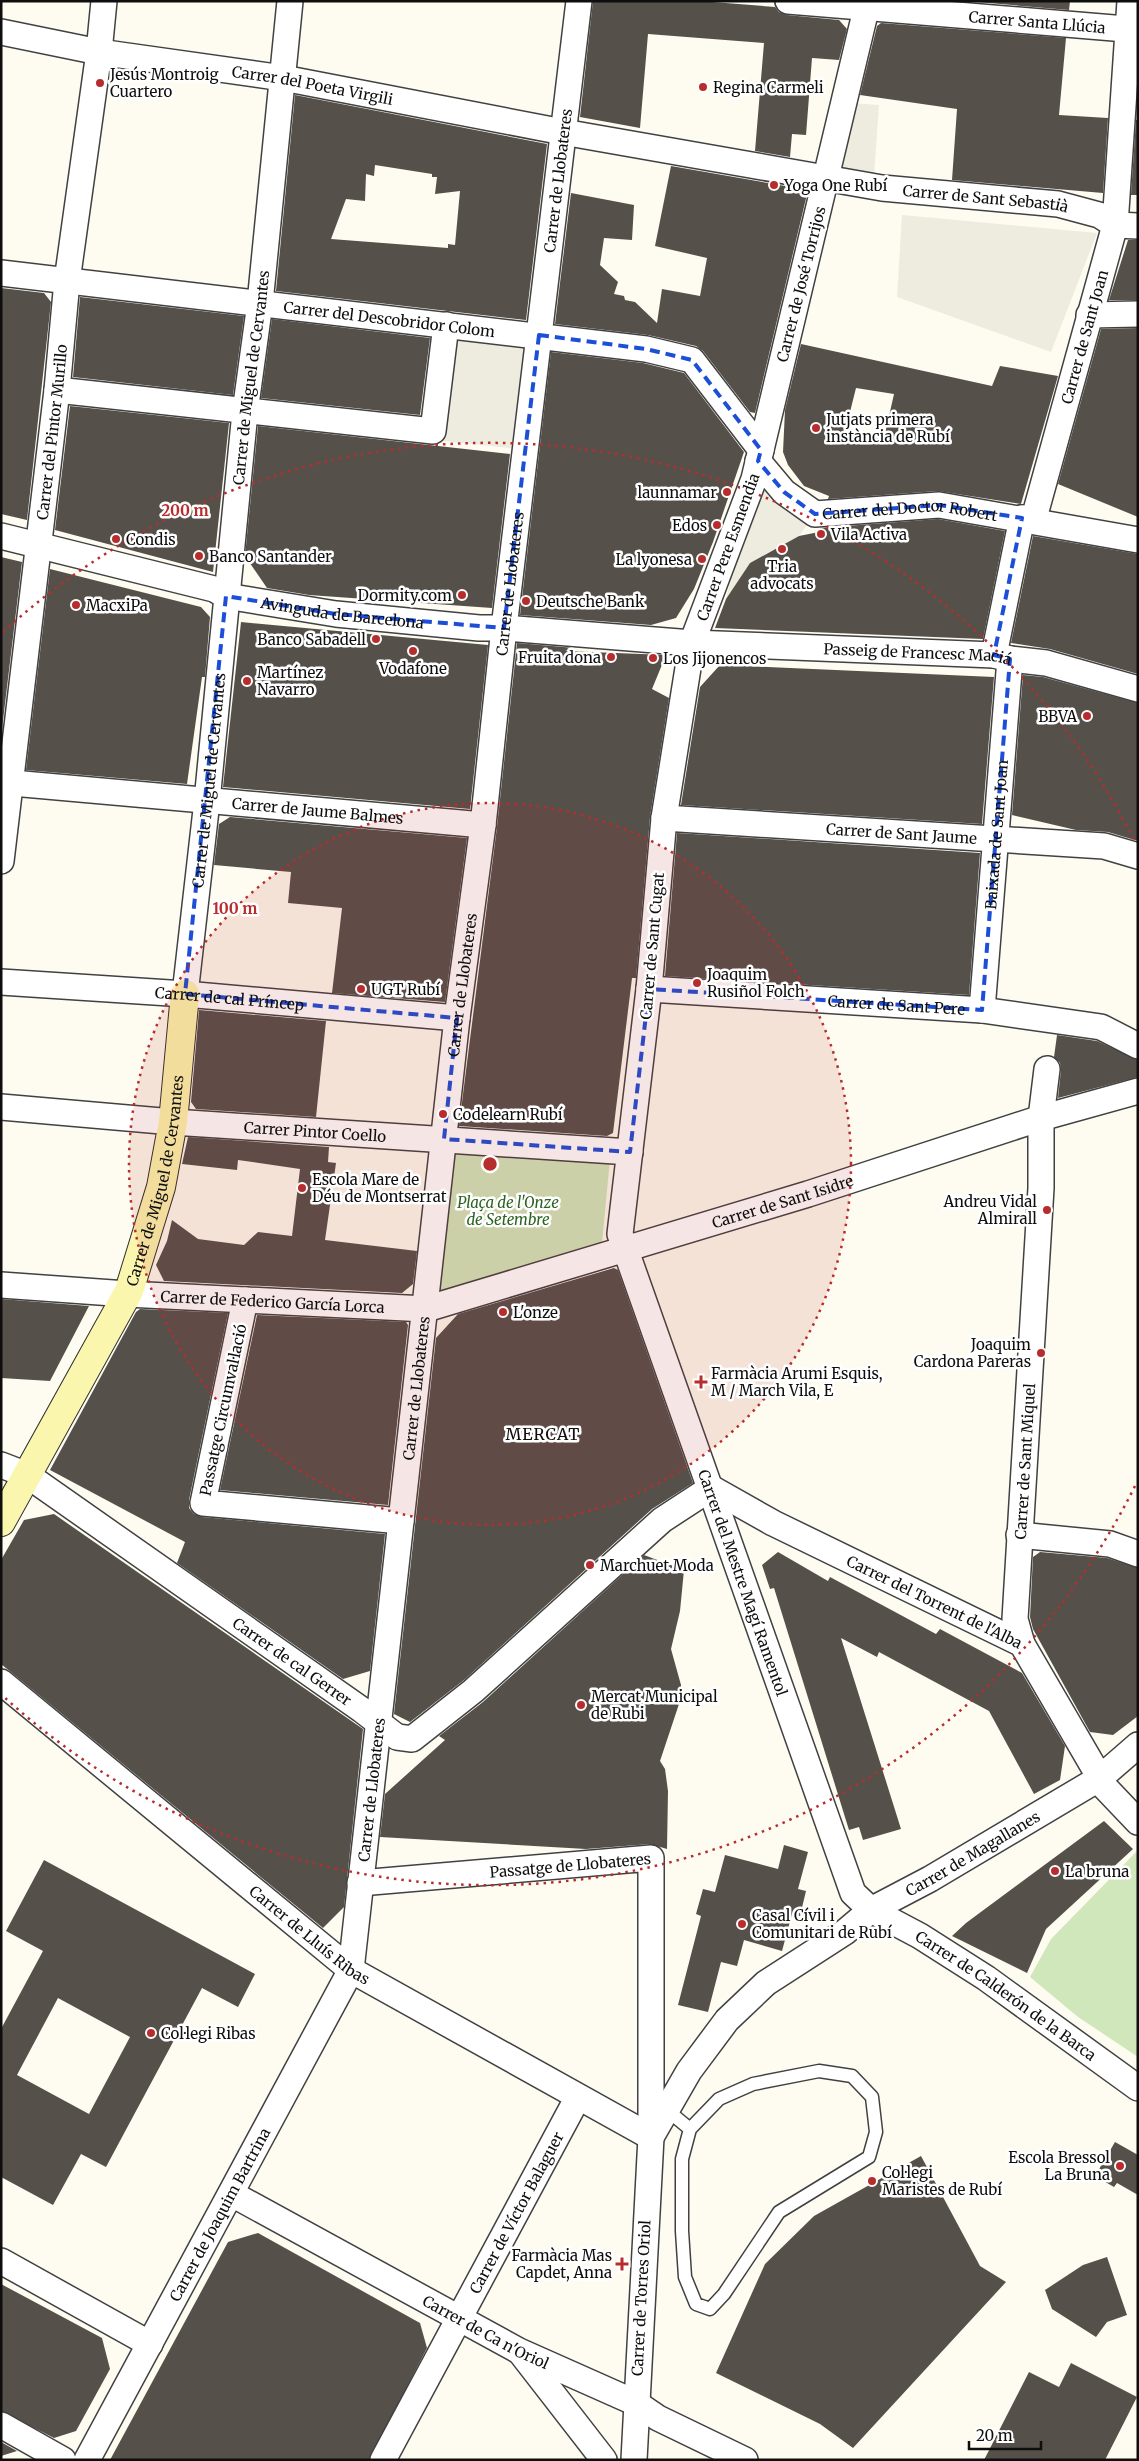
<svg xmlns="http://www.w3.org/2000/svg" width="1139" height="2461" font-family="Merriweather,serif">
<rect width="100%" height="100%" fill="#fefcf0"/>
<path fill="#d0e7bb" d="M456,1148L610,1159L602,1243L440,1293Z
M1136,1852L1138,1854V2057L1078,2017L1030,1977L1051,1939Z"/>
<path fill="#eeebdf" d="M851,103L879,105L874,175L834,169Z
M902,215L1097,233L1051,352L897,297Z
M443,333L530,343L519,449L432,440Z
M754,479L815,514L799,536L750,563L726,599Z"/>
<path fill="#56504b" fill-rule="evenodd" d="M593,1H700L775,7L779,12L787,15L839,20L847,29L839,60L812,58L806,135L792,134L790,157L755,151L764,43L648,34L640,128L580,117Z
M965,1H1070L1069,10Z
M881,23L1066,38L1059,115L1108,118L1103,193L952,180L957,109L860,95L877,26Z
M295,95L547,144L526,320L276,291ZM375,165L432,174V177H437L435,194L460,191L455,245L448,244V248L331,239L346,199L365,201L366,174L374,176Z
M1136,120H1138V195H1131Z
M671,166L808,190L755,413L750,412L703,351L696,346L648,335L555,324L571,193L634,205L632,240L604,238L600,265L618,282L614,294L624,296L625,300L635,302L657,323L662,289L700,296L707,258L655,246Z
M1128,240H1138V300H1109Z
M1,288L44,293L51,302L27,520L1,514Z
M80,297L244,316L233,395L73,377Z
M272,319L430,338L420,415L261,398Z
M1138,328V517L1058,484L1101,329Z
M801,344L992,386L1000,366L1058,376L1021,504L938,491L828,499L829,496L804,486L788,465L783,452L785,410ZM856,388L894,394L885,434L845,432Z
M551,352L643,363L684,373L744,452L713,542L694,589L676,618L651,625L520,615Z
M70,406L229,423L213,572L55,530Z
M258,426L510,454L492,608L309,595L267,588L245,556Z
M938,519L1005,531L983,639L715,628L726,599L750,563L799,536L819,532L820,528Z
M1033,536L1138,554V674L1050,649L1011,643Z
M1,557L22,562L1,737Z
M50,569L201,607L210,617L205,677H202L187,784L26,770Z
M241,622L488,645L470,809L223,787Z
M517,643L575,648L565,651L666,655L652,689L669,698L650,817L636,978H632L613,1133L607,1136L459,1126L497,827Z
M720,665L994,677L982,824L681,805L700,687Z
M1023,675L1043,677L1138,703V841L1108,832L1076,830L1012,815Z
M230,817L467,838L445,1002L332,993L342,908L288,903L291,872L214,865L219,824Z
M677,833L980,853L969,995L665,976Z
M199,1010L326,1021L316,1117L196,1109L191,1102Z
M1057,1035L1097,1041L1138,1060V1077L1058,1098L1061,1070L1060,1063L1054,1057Z
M188,1137L329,1147L328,1162L336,1163L325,1240L417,1251L413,1284L402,1293L164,1281L156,1265L167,1241L172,1220L198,1239L244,1245L258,1232L292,1236L300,1169L238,1160L237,1170L182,1164Z
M614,1268L618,1270L693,1483L652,1509L464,1680L410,1722L394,1714L436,1338L458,1314Z
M1,1299L89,1306L50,1381L1,1378Z
M140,1309L228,1313L189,1500V1508L194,1514L202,1517L385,1534L370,1671L343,1679L177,1563L185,1542L50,1470L136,1312Z
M257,1315L406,1322L408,1325L388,1505L220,1490Z
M54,1514L363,1729L344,1907L323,1928L1,1664V1560L24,1520Z
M778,1552L828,1581L830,1577L936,1634L940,1629L1022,1673L1065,1746L1060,1780L1034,1794L989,1711L879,1652L877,1657L841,1638L901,1829L863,1840L859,1827L849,1830L774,1588L770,1589L762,1565Z
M1040,1552L1107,1558L1138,1568V1716L1113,1735L1090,1732L1033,1629L1030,1617L1033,1557Z
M644,1555L684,1570L680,1611L671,1649L681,1685V1698L660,1761L665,1769L668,1791L667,1849L650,1844L586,1849L380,1837L385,1794L445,1740L439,1736L483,1702Z
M1104,1821L1133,1849L1046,1929L1027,1973L952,1936L966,1923Z
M784,1845L808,1852L798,1889L806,1891L800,1916L792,1914L782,1951L744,1940L737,1966L721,1962L708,2012L678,2005L701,1916L696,1914L703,1889L715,1892L725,1855L778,1869Z
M44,1860L255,1974L238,2007L202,1988L106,2167L81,2154L53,2205L1,2177V2029L43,1951L6,1931ZM58,1998L130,2037L89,2114L17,2075Z
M1115,2142L1138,2155V2195L1117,2183L1114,2187L1095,2176Z
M921,2156L980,2266L1006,2282L853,2448L820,2424L716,2373L765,2264L814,2216Z
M258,2233L420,2323L427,2348L369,2460H110L228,2242Z
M1107,2257L1127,2315L1107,2322L1096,2337L1052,2309L1045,2290L1083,2265Z
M1,2284L102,2338L110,2369L76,2431L54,2438L1,2411Z
M1071,2363L1137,2397L1105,2460H984L1029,2372L1059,2387Z
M1,2442L17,2451L1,2456Z"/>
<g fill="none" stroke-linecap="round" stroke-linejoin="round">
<g stroke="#414141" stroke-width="15">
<path id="lane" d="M667,2110L690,2129L682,2159V2231L685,2277L696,2304L710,2309L724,2294L779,2212L869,2157L876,2132L872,2097L852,2076L819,2071L753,2084L719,2099L690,2129"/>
</g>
<g stroke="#414141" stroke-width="28">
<g id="street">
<path id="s1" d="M788,1L1138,30"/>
<path id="s2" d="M868,1L754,479L692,643L664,818L649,989L620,1234L853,1893L871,1910L920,1936L986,1978L1138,2088"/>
<path id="s3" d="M1,32L99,52L283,78L563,132L882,188L1058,204L1099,215L1115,225L1138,226"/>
<path id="s4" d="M1,273L646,349L692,360L761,450"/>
<path d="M1089,315L1138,314"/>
<path d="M57,390L433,431L446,325"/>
<path id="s5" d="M758,461L784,492L815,514L939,505L1138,540"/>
<path id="s6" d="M1022,518H1034L1115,225L1130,1"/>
<path id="s7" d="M1,536L214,589L226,596L336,614L479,628H504L692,643L994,655L1010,659L1046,663L1138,689"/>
<path d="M994,655L1022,518"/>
<path id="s8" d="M1,782L483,825"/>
<path id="s9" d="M664,818L1104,846L1138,856"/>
<path id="s10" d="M1,861L57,390L67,281L99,52L104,1"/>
<path id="s11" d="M1,982L185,994L457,1018"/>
<path id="s12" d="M649,989L982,1010L1101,1027L1138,1046"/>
<path id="s13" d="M185,994L207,801L245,412L260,303L290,1"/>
<path id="s14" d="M982,1010L1010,659"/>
<path id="s15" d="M1,1107L173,1122L630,1152"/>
<path id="s16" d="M1,1285L127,1294L426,1309L808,1194L1041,1118L1138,1091"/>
<path d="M245,1300L203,1503L401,1521"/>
<path id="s17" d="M1,1465L27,1475L362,1710L397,1737L412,1739L473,1691L662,1520L711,1488"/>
<path id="s18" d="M711,1488L773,1523L1022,1644L1100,1778"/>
<path d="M1019,1535L1110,1544L1138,1554"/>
<path id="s19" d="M1022,1644L1015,1619L1041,1188V1118L1047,1069"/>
<path id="s20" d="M1,1682L351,1970L651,2137"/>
<path d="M1097,1779L1138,1822"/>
<path id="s21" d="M360,1883L651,1858V2137L634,2460"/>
<path id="s22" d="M651,2137L689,2071L727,2020L766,1983L845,1932L871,1910L930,1879L1100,1778L1138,1745"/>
<path id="s23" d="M232,2194L519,2351L636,2403L658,2418L745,2460"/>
<path d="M1,2261L150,2344"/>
<path d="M521,2353L604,2460"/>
<path d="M1,2425L63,2460"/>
<path id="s24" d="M87,2460L351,1970L457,1018L483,825L504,628L579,1"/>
<path id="s25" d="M383,2460L578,2097"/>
</g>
</g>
<g stroke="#303030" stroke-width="30">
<g id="secondary">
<path id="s26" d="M1,1522L129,1291L161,1187L173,1122L185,994"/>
</g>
</g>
<use href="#lane" stroke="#fff" stroke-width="12"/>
<use href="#street" stroke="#fff" stroke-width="25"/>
<use href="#secondary" stroke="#fbf6ae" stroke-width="28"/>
</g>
<path fill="none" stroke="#1d4ed8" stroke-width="4" stroke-dasharray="10 6" stroke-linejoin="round" d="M539,335L646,349L692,360L761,450L758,461L784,492L815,514L939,505L1022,518L994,655L1010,659L982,1010L649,989L630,1152L444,1139L457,1018L185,994L226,596L336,614L504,628Z"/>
<circle cx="490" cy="1164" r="361" fill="#b72d2d" fill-opacity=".12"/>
<g fill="none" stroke="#b72d2d" stroke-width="2.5" stroke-dasharray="2.5 5">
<circle cx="490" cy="1164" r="361"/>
<path d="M1135 1486A721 721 0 0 1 3 1696M3 632A721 721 0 0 1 1135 842"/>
</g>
<g fill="#b72d2d" stroke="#fff" stroke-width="2">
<circle cx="100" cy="83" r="5"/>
<circle cx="703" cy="87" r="5"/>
<circle cx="774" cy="185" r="5"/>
<circle cx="816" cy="428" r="5"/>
<circle cx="727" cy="492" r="5"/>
<circle cx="717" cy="525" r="5"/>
<circle cx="821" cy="534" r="5"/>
<circle cx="116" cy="539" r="5"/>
<circle cx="782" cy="549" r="5"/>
<circle cx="199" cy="556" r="5"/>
<circle cx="702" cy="559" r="5"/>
<circle cx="462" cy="595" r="5"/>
<circle cx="526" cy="601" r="5"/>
<circle cx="76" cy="605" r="5"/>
<circle cx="376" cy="639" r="5"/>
<circle cx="413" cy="651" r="5"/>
<circle cx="611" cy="657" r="5"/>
<circle cx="653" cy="658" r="5"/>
<circle cx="247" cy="681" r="5"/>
<circle cx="1087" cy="716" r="5"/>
<circle cx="697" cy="983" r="5"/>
<circle cx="361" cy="989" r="5"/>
<circle cx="443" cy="1114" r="5"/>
<circle cx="302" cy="1188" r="5"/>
<circle cx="1047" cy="1210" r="5"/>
<circle cx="503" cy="1312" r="5"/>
<circle cx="1041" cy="1353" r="5"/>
<path d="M698.5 1374.5h5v5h5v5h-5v5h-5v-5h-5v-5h5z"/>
<circle cx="590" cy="1565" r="5"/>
<circle cx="581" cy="1705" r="5"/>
<circle cx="1055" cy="1871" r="5"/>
<circle cx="742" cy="1924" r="5"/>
<circle cx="151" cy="2033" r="5"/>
<circle cx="1120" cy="2166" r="5"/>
<circle cx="872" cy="2181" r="5"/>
<path d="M619.5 2256.5h5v5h5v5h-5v5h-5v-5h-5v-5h5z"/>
</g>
<g text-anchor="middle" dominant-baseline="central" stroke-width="5" stroke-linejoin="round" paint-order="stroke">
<g font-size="15" fill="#0e0e0e" stroke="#fff">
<text stroke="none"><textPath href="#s1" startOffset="250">Carrer Santa Llúcia</textPath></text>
<text stroke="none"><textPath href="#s3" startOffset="316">Carrer del Poeta Virgili</textPath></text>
<text stroke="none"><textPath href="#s24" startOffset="2358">Carrer de Llobateres</textPath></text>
<text stroke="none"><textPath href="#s3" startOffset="999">Carrer de Sant Sebastià</textPath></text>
<text transform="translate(801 284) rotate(-76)">Carrer de José Torrijos</text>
<text stroke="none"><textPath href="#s4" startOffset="391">Carrer del Descobridor Colom</textPath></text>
<text stroke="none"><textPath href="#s6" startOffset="200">Carrer de Sant Joan</textPath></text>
<text stroke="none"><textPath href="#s13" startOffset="620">Carrer de Miguel de Cervantes</textPath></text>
<text stroke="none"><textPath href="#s10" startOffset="432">Carrer del Pintor Murillo</textPath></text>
<text stroke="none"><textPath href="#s5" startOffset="174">Carrer del Doctor Robert</textPath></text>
<text transform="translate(728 547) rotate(-70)">Carrer Pere Esmendia</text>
<text stroke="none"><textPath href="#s24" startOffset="1952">Carrer de Llobateres</textPath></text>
<text stroke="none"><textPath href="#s7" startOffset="351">Avinguda de Barcelona</textPath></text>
<text stroke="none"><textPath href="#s7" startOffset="928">Passeig de Francesc Maciá</textPath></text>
<text stroke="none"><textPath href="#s13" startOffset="215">Carrer de Miguel de Cervantes</textPath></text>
<text stroke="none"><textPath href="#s8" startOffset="318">Carrer de Jaume Balmes</textPath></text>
<text stroke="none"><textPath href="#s9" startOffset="238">Carrer de Sant Jaume</textPath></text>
<text stroke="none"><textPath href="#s14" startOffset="176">Baixada de Sant Joan</textPath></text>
<text transform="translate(652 946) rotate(-85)">Carrer de Sant Cugat</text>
<text stroke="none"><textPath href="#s24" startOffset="1548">Carrer de Llobateres</textPath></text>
<text stroke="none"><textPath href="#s11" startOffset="229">Carrer de cal Príncep</textPath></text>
<text stroke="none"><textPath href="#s12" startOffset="248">Carrer de Sant Pere</textPath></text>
<text stroke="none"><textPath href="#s15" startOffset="315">Carrer Pintor Coello</textPath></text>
<text stroke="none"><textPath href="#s26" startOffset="378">Carrer de Miguel de Cervantes</textPath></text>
<text stroke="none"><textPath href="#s16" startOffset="798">Carrer de Sant Isidre</textPath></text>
<text stroke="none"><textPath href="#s16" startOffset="272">Carrer de Federico García Lorca</textPath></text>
<text stroke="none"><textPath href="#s24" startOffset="1142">Carrer de Llobateres</textPath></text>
<text transform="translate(223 1410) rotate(-78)">Passatge Circumval·lació</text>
<text stroke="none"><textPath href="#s19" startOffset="184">Carrer de Sant Miquel</textPath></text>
<text stroke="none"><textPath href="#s2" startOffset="1632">Carrer del Mestre Magí Ramentol</textPath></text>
<text stroke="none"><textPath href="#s18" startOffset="251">Carrer del Torrent de l'Alba</textPath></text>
<text stroke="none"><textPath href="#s17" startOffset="352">Carrer de cal Gerrer</textPath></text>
<text stroke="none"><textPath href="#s24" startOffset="738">Carrer de Llobateres</textPath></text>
<text stroke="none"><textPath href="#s22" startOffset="438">Carrer de Magallanes</textPath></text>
<text stroke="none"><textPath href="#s21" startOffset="211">Passatge de Llobateres</textPath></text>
<text stroke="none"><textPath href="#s20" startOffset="399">Carrer de Lluís Ribas</textPath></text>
<text stroke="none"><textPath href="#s2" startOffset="2146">Carrer de Calderón de la Barca</textPath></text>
<text stroke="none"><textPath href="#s25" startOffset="281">Carrer de Víctor Balaguer</textPath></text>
<text stroke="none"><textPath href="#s24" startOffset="279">Carrer de Joaquim Bartrina</textPath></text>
<text transform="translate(641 2298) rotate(-87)">Carrer de Torres Oriol</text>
<text stroke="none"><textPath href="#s23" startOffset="289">Carrer de Ca n'Oriol</textPath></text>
</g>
<g font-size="15" fill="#0e0e0e" stroke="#fff" text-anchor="start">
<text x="110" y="74">Jesús Montroig<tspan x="110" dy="17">Cuartero</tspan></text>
<text x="713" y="87">Regina Carmeli</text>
<text x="784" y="185">Yoga One Rubí</text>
<text x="826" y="419">Jutjats primera<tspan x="826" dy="17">instància de Rubí</tspan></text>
<text x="717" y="492" text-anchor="end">launnamar</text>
<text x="707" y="525" text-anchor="end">Edos</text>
<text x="831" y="534">Vila Activa</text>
<text x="126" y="539">Condis</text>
<text x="209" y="556">Banco Santander</text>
<text x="692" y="559" text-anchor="end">La lyonesa</text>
<text x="782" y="566" text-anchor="middle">Tria<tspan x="782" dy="17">advocats</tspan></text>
<text x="452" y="595" text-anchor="end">Dormity.com</text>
<text x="536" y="601">Deutsche Bank</text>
<text x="86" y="605">MacxiPa</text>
<text x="366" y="639" text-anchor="end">Banco Sabadell</text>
<text x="601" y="657" text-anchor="end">Fruita dona</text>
<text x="663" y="658">Los Jijonencos</text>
<text x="413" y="668" text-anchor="middle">Vodafone</text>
<text x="257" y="672">Martínez<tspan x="257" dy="17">Navarro</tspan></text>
<text x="1077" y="716" text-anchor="end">BBVA</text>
<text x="707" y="974">Joaquim<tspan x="707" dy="17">Rusiñol Folch</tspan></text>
<text x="371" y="989">UGT Rubí</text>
<text x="453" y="1114">Codelearn Rubí</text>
<text x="312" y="1179">Escola Mare de<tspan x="312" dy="17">Déu de Montserrat</tspan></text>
<text x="1037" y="1201" text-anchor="end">Andreu Vidal<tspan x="1037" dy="17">Almirall</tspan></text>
<text x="513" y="1312">L'onze</text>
<text x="1031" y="1344" text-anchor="end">Joaquim<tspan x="1031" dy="17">Cardona Pareras</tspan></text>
<text x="711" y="1373">Farmàcia Arumi Esquis,<tspan x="711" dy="17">M / March Vila, E</tspan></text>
<text x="600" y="1565">Marchuet Moda</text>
<text x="591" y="1696">Mercat Municipal<tspan x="591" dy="17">de Rubi</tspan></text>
<text x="1065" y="1871">La bruna</text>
<text x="752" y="1915">Casal Cívil i<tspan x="752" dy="17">Comunitari de Rubí</tspan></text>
<text x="161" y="2033">Col·legi Ribas</text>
<text x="1110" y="2157" text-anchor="end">Escola Bressol<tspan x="1110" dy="17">La Bruna</tspan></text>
<text x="882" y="2172">Col·legi<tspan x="882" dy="17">Maristes de Rubí</tspan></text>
<text x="612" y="2255" text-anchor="end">Farmàcia Mas<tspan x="612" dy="17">Capdet, Anna</tspan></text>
</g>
<g font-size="15" font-style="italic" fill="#2c6321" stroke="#fff">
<text x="508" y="1202">Plaça de l'Onze<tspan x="508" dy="17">de Setembre</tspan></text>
</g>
<g font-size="16" letter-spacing="1" fill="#0e0e0e" stroke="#fff">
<text x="543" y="1434">MERCAT</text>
</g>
</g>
<circle cx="490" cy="1164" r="8" fill="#b72d2d" stroke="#fff" stroke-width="2.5"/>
<g font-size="15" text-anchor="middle" font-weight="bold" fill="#b72d2d" stroke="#fff" stroke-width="5" stroke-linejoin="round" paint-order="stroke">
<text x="185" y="516">200 m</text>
<text x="235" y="914">100 m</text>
</g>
<rect width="1139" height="2461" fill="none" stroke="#0e0e0e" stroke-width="5"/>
<path d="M969 2441v8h72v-8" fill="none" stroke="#0e0e0e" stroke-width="2.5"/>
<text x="976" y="2441" font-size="15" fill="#0e0e0e" stroke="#ffffff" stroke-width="4" paint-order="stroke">20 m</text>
</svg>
